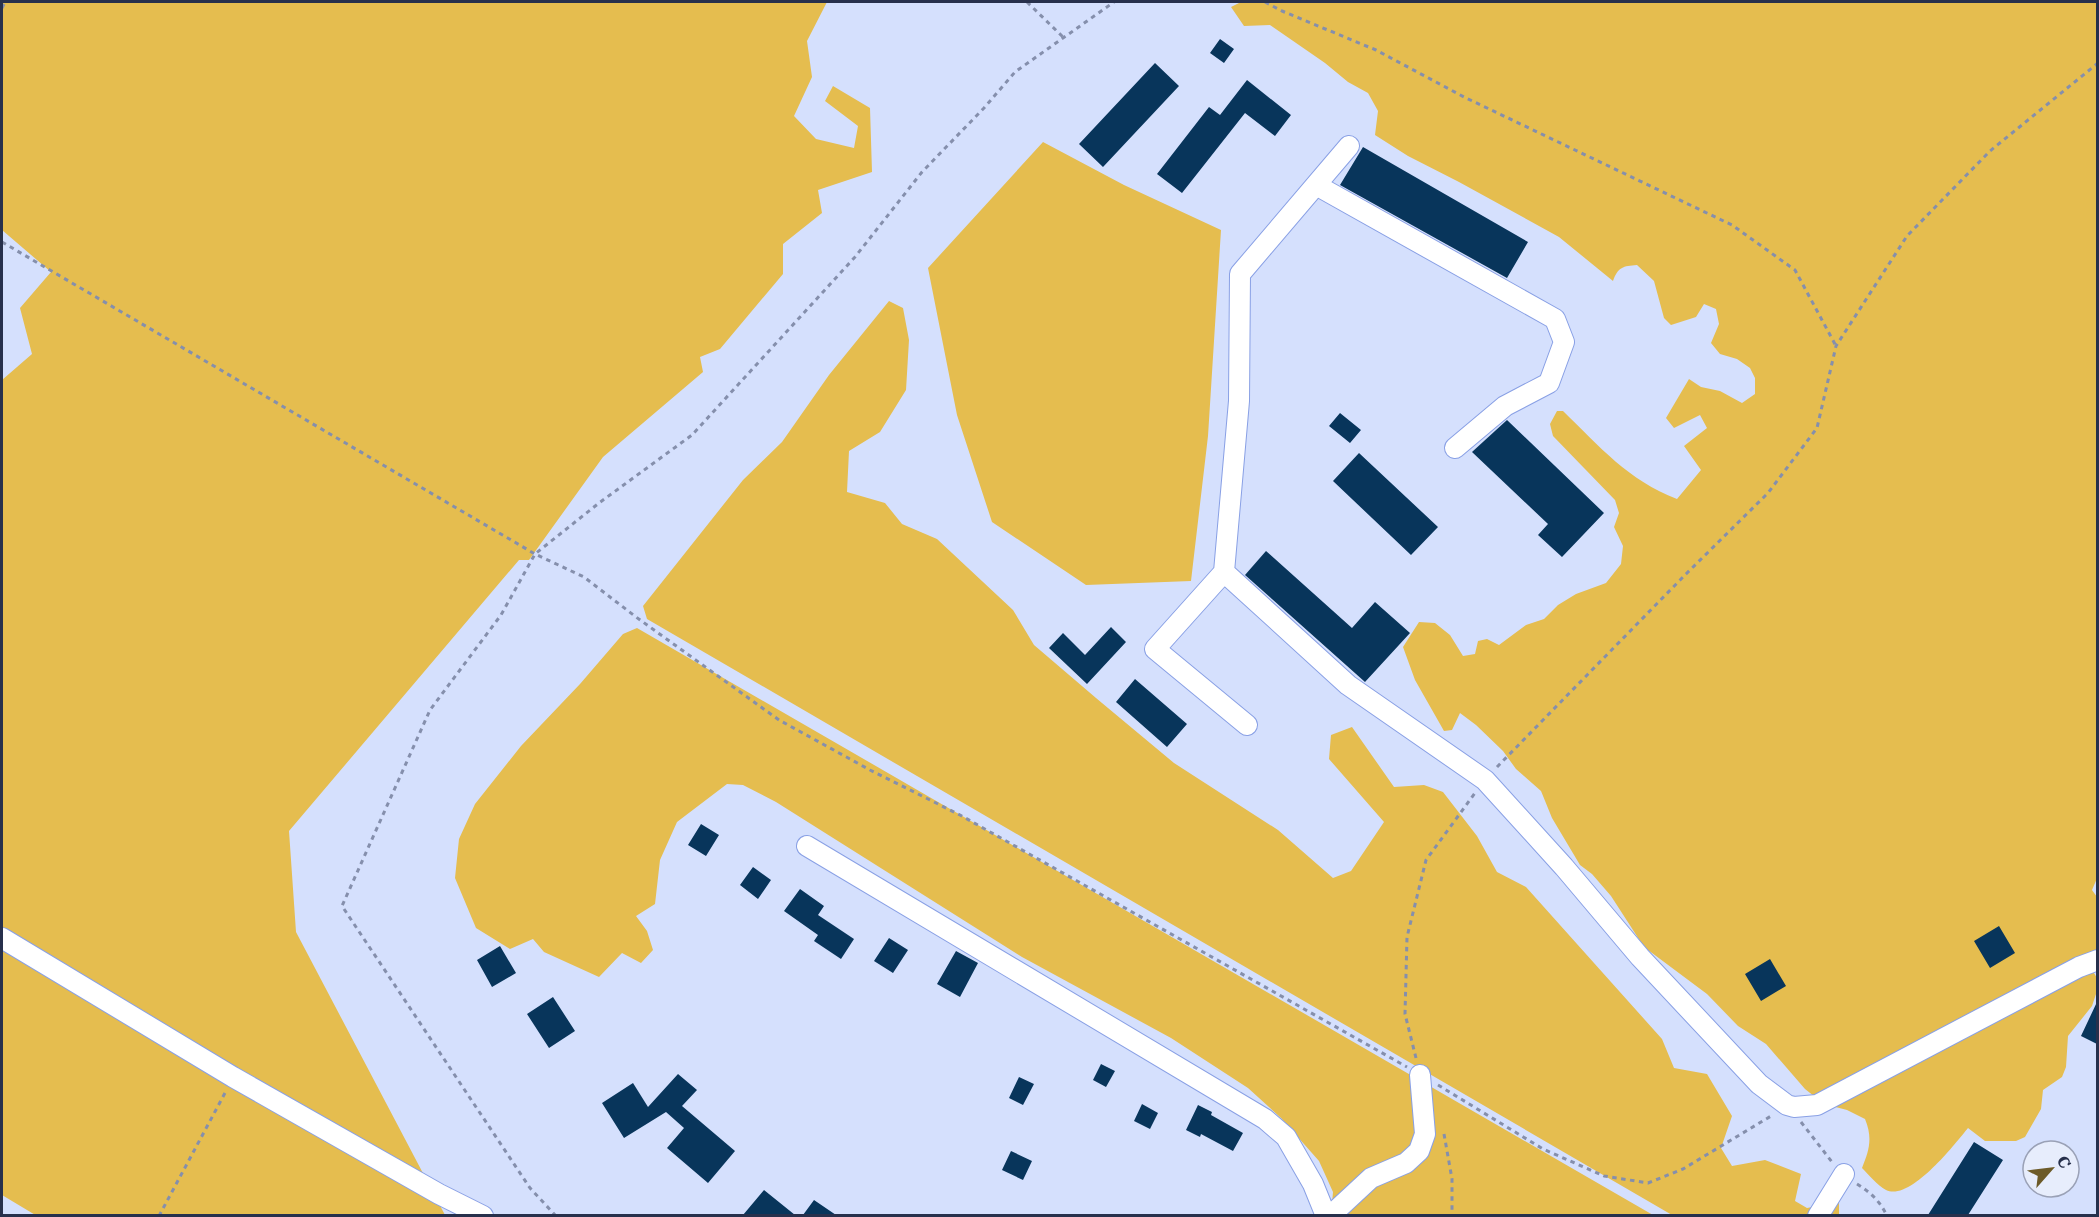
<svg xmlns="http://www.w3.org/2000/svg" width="2099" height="1217" font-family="'Roboto Serif',serif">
<rect width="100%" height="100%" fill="#d5e0fd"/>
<path fill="#e5bd4f" d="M2,2H827L807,41L812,77L794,116L816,139L854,148L858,126L825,101L833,86L870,108L872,172L818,190L822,213L783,244V274L720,349L700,357L703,372L603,457L529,560H519L289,831L296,932L445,1215L37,1216L2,1195V380L32,354L20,308L51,272L2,230Z
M1241,2H2097L2098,876L2092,890L2097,897L2098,955L2088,963L2097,978V991L2092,1006L2068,1036L2066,1067L2062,1077L2043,1090L2041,1109L2025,1137L2016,1141H1985L1968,1128C1955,1144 1910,1202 1886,1190C1877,1185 1869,1175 1862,1168C1869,1151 1873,1138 1865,1119L1847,1110L1824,1104L1805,1089L1766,1044L1738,1026L1707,994L1644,947L1611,896L1592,874L1580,865L1552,818L1541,791L1516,769L1503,751L1476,725L1460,713L1452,730L1444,731L1415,680L1403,647L1419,622L1435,623L1450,635L1463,656L1475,654L1478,641L1487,639L1499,645L1526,625L1544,619L1558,605L1576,594L1606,583L1621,564L1623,546L1614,527L1619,513L1615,500L1553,436L1550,424L1557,411H1563C1600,447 1628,480 1677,499L1701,470L1684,446L1707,428L1700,415L1674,428L1666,418L1689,379L1701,387L1720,391L1742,403L1755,394V378L1750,368L1737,359L1720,354L1711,343L1719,324L1716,309L1704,304L1696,317L1671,325L1664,318L1654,281L1637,265C1623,266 1618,267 1613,281L1559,237L1459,182L1408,156L1375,135L1378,111L1368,93L1348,82L1325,63L1270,25L1244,26L1231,7Z
M1043,142L1124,185L1221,230L1208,436L1191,581L1086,585L992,522L957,415L928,268Z
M889,301L903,308L909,340L906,390L880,432L849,451L847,492L885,503L902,524L937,539L1013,610L1034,645L1096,698L1174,763L1278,830L1333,878L1351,871L1384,822L1329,759L1331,735L1352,727L1394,787L1424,785L1443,792L1477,836L1497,872L1526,887L1662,1039L1674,1068L1707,1074L1732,1116L1721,1148L1732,1166L1765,1160L1801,1174L1795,1201L1807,1208L1839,1202V1215H1672L647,619L643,606L743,480L782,442L829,375Z
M637,628L1653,1215H1331L1333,1192L1319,1161L1281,1118L1248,1088L1171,1038L1022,957L776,802L743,785L727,784L677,822L660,860L655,904L636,916L647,931L653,950L641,963L622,953L599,977L544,952L533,939L510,949L476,928L455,878L459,839L475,804L521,746L580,684L623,634Z"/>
<path fill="#08355b" d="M1220,39L1234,49L1224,63L1210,53Z
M1155,63L1179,86L1103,167L1079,144Z
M1247,80L1291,115L1275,136L1245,113L1182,193L1157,174L1209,107L1220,115Z
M1363,147L1528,242L1507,278L1340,185Z
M1340,413L1361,430L1350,443L1329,426Z
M1507,420L1604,513L1562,557L1538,535L1548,524L1472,452Z
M1359,453L1438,527L1411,555L1333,481Z
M1266,551L1352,628L1375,602L1410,633L1365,682L1245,575Z
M1111,627L1126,642L1087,684L1049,648L1063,633L1085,655Z
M1135,679L1187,724L1167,747L1116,702Z
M701,824L719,835L706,856L688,845Z
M753,867L771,880L758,899L740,885Z
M800,889L824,906L818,915L854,939L841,959L814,941L818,935L784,911Z
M1999,926L2015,953L1990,968L1974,941Z
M889,938L908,950L893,973L874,961Z
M500,946L516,973L492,987L477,960Z
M956,951L978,963L960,997L937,984Z
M1770,959L1786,986L1761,1001L1745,974Z
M553,997L575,1031L549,1048L527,1014Z
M2097,1002V1044L2081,1036Z
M1101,1064L1115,1071L1106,1087L1093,1080Z
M678,1074L697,1090L682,1106L735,1151L708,1183L667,1148L684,1128L666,1112L624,1138L602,1103L633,1083L648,1107Z
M1019,1077L1034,1084L1023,1105L1009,1098Z
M1142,1104L1158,1113L1150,1129L1134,1121Z
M1198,1105L1212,1112L1211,1115L1243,1133L1233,1151L1201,1134L1200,1137L1186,1130Z
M1974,1142L2003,1160L1968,1215H1928Z
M1011,1151L1032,1161L1023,1180L1002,1170Z
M764,1190L795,1215H743Z
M814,1200L836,1215H803Z"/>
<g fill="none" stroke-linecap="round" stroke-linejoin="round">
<g stroke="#89a0e5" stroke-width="22">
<path id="minor" d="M1316,185L1555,319L1564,342L1549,383L1505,406L1455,448
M1224,572L1348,685L1485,780L1564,867L1640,957L1759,1084L1787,1105L1794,1107L1817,1105L2079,967L2098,960
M1247,725L1155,649L1224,572L1239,401L1240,274L1349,146
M807,846L1265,1119L1286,1137L1313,1184L1326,1216
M2,938L233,1077L439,1194L483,1216
M1330,1216L1371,1178L1406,1163L1419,1151L1425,1134L1420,1075
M1818,1216L1844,1174"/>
</g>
<path stroke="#858fac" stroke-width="3" stroke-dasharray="4.5 4.5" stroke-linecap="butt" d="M1027,2L1064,38
M1265,2L1282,11L1376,50L1464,97L1732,225L1795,270L1836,346
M2,8L5,2
M2,242L535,554L584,577L636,617L779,720L870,770L960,815L1407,1067
M1497,767L1686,574L1768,493L1817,428L1836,346L1907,236L1990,151L2098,63
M1416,1058L1405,1014L1407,937L1426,860L1475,793
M1438,1085L1543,1149L1604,1176L1648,1183L1683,1169L1771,1116
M1801,1122L1832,1162
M1444,1134L1452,1179V1216
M1857,1184C1870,1192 1880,1201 1887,1216
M159,1216L225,1093
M556,1216L530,1188L342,906L430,710L501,615L535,554L599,503L692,435L855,257L922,172L984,108L1015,72L1114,2"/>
<use href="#minor" stroke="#fff" stroke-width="20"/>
</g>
<rect width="2099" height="1217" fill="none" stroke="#27304c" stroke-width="6"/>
<g transform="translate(2051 1169) rotate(62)"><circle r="28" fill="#e7edfc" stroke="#9aa1b6" stroke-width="1.5"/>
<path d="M0-4.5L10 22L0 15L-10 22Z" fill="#6d5b29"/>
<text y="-9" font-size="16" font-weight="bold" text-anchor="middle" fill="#27304c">С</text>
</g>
</svg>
